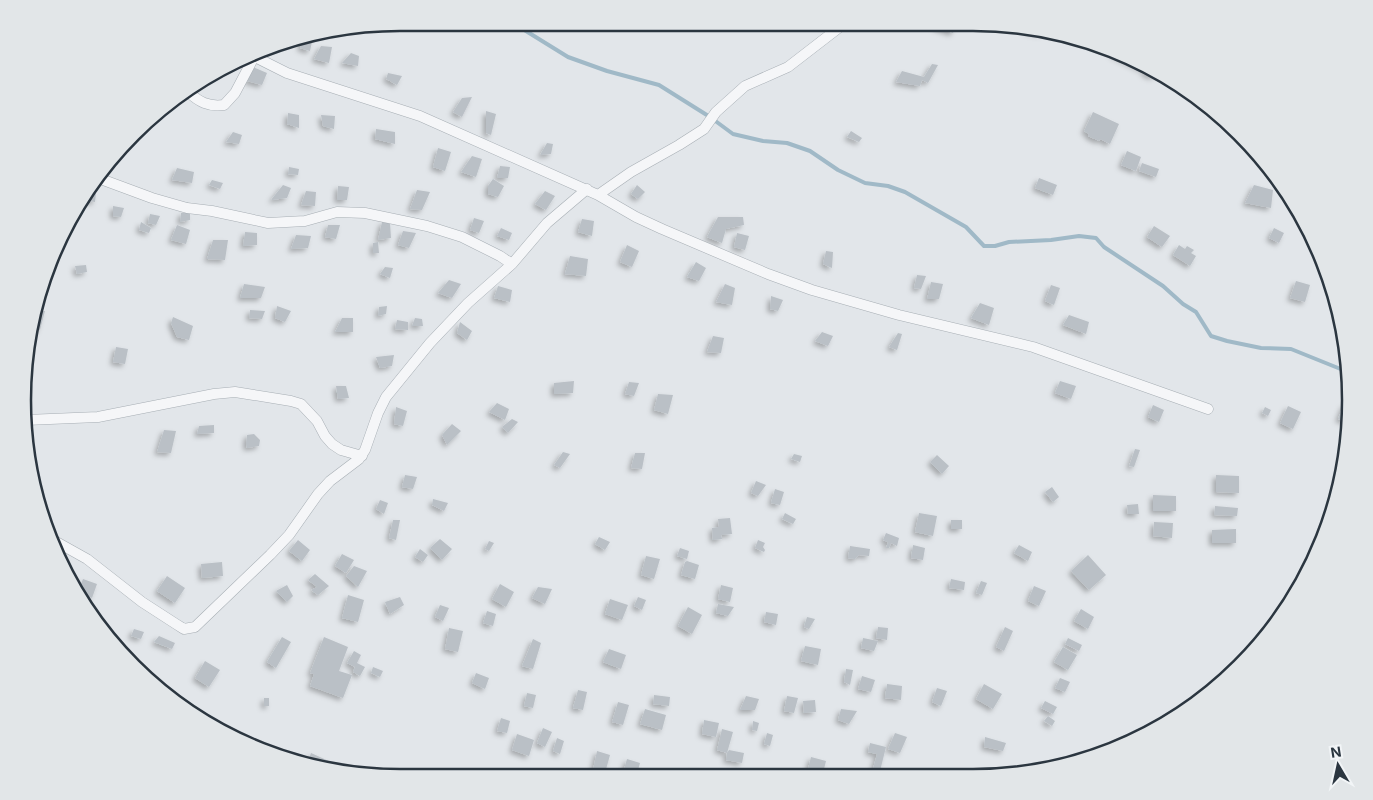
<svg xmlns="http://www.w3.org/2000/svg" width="1373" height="800" font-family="Inter,sans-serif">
<defs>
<filter id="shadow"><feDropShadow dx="-3" dy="3" stdDeviation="2.5" flood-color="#0004"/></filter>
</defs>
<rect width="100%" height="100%" fill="#e2e6ea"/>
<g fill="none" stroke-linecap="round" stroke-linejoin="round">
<path stroke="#a0b9c7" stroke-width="4" d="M513,23L568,57L607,71L659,85L710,117L733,134L763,141L787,143L810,151L838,170L865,183L888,186L905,192L966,227L984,246H995L1009,242L1051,240L1079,236L1096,238L1104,247L1163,286L1183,304L1196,312L1211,336L1227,341L1261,348L1291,349L1348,372"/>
</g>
<path fill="#bac0c6" filter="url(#shadow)" d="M936,23H951L956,26L953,33L935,27Z
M1027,29L1042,32V34L1027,31Z
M313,37L310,51L300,48L302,39Z
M321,46L332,47L329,63L314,59Z
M1113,52L1146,68L1144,70L1112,54Z
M351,53L359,56L358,66L342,63Z
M932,64L938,65L928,83L922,80L920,86L896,82L902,71L924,77Z
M253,67L267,73L262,85L247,81Z
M1146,68L1159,74L1158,76L1154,74L1153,77L1144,73Z
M388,73L402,76L397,85L386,79Z
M472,97L462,117L453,112L462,98Z
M486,111L496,114L491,135L486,133Z
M1093,112L1119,124L1110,144L1100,139L1099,141L1088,136L1089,134L1084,131Z
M288,113L299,115V128L287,124Z
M321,115L335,116L334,129L323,126Z
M376,129L395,132V144L375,139Z
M851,131L862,138L859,142L847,137Z
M233,132L242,135L239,144L226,142Z
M547,143L553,144L551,154L540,155Z
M438,148L451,152L445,171L433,167Z
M1127,151L1141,157L1136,171L1121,165Z
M472,156L482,159L476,177L461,172Z
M1142,163L1159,169L1156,177L1139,171Z
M500,166L510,167L508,178H497Z
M289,167L299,169L298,175L288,174Z
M177,168L194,172L192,183L172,180Z
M1039,178L1057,185L1053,195L1035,188Z
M493,179L504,186L498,197L488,194V186Z
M212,180L223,183L220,189L209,185Z
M283,185L291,188L287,198L271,200Z
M637,185L645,192L638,199L631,194Z
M1254,185L1273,190L1271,208L1245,203Z
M338,186L349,187L347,200H337Z
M86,190L96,193L95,202L82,200Z
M417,190L430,192L422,210L410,209Z
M306,191L316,192L315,206L301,205Z
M545,191L555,196L546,210L535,204Z
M113,206L124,208L121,217L113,216Z
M181,213H190V220L180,222Z
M150,214L160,216L156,225L148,223Z
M718,217H743L744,225L726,229L722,243L707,237Z
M474,218L484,221L479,233L470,230Z
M582,219L594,221L592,236L578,232Z
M141,222L151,228L149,233L139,230Z
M382,222L390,223L391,238L378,240Z
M177,225L190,230L186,244L171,240Z
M328,225H340L336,239L325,237Z
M1154,226L1170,236L1162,247L1147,237Z
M501,228L512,233L509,240L497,236Z
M1274,228L1284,233L1279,243L1269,238Z
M403,231L416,233L409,248L398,245Z
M245,232L257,233V245L243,246Z
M737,233L749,236L745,250L734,247Z
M296,235L311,236L308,248L291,249Z
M213,240H228L225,260L207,259Z
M378,242L379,253H373V243Z
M627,245L639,251L632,267L620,262Z
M1179,245L1185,249L1187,246L1194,250L1191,253L1196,256L1190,266L1173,255Z
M826,251L833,252L832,268L823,264Z
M570,256L588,259L586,276L565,274Z
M696,262L706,268L699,281L687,277Z
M86,265L87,272L77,274L75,266Z
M385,267L393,268L390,278L380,274Z
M917,275L926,276L921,289L914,288Z
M449,280L461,284L452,298L438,293Z
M1296,281L1310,285L1305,302L1290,298Z
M931,282L943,284L939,299H927Z
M244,284L265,287L261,298H240Z
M725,284L735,288L732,305L716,302Z
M1051,285L1060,288L1054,305L1045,301Z
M498,286L512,290L510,302L494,298Z
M771,296L783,300L778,311L770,309Z
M980,303L994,308L989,325L971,318Z
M277,306L291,311L285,322L275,318Z
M387,306L386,314L378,316L379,307Z
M250,310L265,311L262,319L249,318Z
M34,311H45L40,330L32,329Z
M1069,315L1089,322L1086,334L1063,325Z
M173,317L193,326L189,340L177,337L171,323Z
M342,318H353V332H335Z
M415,318L422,319L423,326H412Z
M397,320L408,322V330L395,329Z
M460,322L472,331L467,340L457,333Z
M822,332L833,336L828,346L815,341Z
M898,333L902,334L897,350L889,347Z
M713,336L724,338L721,353L707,352Z
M116,347L128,349L125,364L113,362Z
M394,355L392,366L380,368L376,357Z
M574,381L573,393L554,394V383Z
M1060,381L1076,386L1071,399L1055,393Z
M25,382L32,384L27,392L24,391Z
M629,382L639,383L634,396L625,394Z
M336,386H346L349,398L338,399Z
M658,394L673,395L668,414L654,410Z
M497,403L509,409L505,420L489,412Z
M1344,404L1350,406L1348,422L1338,419Z
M1153,405L1164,410L1159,422L1148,417Z
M1288,406L1301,412L1293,429L1280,423Z
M396,407L407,411L403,426L394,424Z
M1265,407L1271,410L1268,416L1262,413Z
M512,419L518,422L508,433L502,427Z
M452,424L461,431L447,445L442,435Z
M214,425V433L197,434L199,426Z
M164,430L176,431L171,453L157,452Z
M254,434L260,440L259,446L247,448L246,444L247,435Z
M1135,449L1140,450L1134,467L1129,466Z
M563,452L570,454L560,468L554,465Z
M635,453H645L642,469L631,468Z
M794,454L802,456L800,462L791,459Z
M937,455L949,466L942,474L930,462Z
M405,475L417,477L413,489L402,487Z
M1216,475L1239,476V493L1216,492Z
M756,481L766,485L758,496L751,493Z
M1052,487L1059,497L1053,502L1045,492Z
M775,489L784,492L780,505L771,503Z
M1153,495L1176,496V511H1153Z
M433,499L448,503L444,511L432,505Z
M380,500L388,503L384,514L376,509Z
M1138,504L1139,514H1128L1127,505Z
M1215,506L1238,508L1237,516L1214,515Z
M785,513L796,519L793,524L782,519Z
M919,513L937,516L933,536L915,532Z
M730,518L732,534L721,535L722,539L713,540L712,528L719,527L718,519Z
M393,520H400L396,540L389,538Z
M951,520H962V529H951Z
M1154,522L1173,523L1172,538L1153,536Z
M1236,529V543H1212V530Z
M886,533L899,538L897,546L891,543L889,548H886L888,542L883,540Z
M599,537L610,542L605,550L595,544Z
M440,539L452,549L442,560L430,548Z
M298,540L310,550L302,561L289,551Z
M758,540L765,543L763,547L765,550L764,552L755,548Z
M489,541L494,543L489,551L485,549Z
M913,545L925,548L923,560L911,558Z
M1019,545L1032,552L1028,561L1014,553Z
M850,546L870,549L869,556L859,555L855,559L848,558Z
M680,548L689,551L687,559L677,556Z
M420,549L428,555L423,562L415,557Z
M342,554L354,560L346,573L335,566Z
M1088,555L1106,575L1089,590L1071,571Z
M646,556L660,559L654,579L641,575Z
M687,561L699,565L695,579L681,575L685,562Z
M222,562L223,576L202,578L201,564Z
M354,566L367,571L358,587L346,576Z
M315,574L329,586L318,595L311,590L317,587L308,580Z
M167,576L185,588L175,603L157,591Z
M83,579L97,584L92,598L82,594L79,589Z
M951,579L965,582L964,590L949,588Z
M981,581L987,583L982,595L976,593Z
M500,584L514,592L506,607L492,599Z
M287,585L293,596L287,602L276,591Z
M721,585L733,588L730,602L718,599Z
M1034,586L1046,591L1039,606L1028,601Z
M538,587L552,589L545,604L532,598Z
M348,595L364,600L358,622L342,618Z
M400,597L404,605L390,614L385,602Z
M638,597L646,600L642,610L634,606Z
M610,599L628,605L622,620L605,614Z
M718,604L734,607L728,616L716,613Z
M440,605L449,608L443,621L435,617Z
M688,607L702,615L692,634L678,626Z
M1081,609L1094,617L1088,629L1074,621Z
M487,611L496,614L493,626L483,623Z
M766,612L778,614L776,625L764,622Z
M807,617L815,619L809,629L804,627Z
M878,627L888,628L887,640L876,638Z
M1005,627L1013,631L1004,651L996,647Z
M449,628L463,631L458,652L445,649Z
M134,629L144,632L141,639L131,636Z
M159,636L175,643L172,649L154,642Z
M282,637L291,642L276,668L267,662Z
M324,637L348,647L339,671L352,675L343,698L310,686L314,674L310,673Z
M863,638L878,641L874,651L861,648Z
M1068,638L1082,645L1079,651L1065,644Z
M533,639L541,643L533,669L522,666Z
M805,646L821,649L818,665L801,661Z
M1063,647L1077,655L1068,670L1054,662Z
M609,649L626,655L621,669L603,662Z
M354,651L361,655L357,663L365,667L360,676L353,672L355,667L347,663Z
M205,661L220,670L209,687L195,678Z
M373,667L383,671L380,677L371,673Z
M846,669L853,670L850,685L844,682Z
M476,673L489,678L485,689L472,683Z
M862,676L875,680L871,692L858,689Z
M1060,678L1070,682L1065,692L1055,688Z
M887,684L902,686L901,700L885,698Z
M984,684L1002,694L993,709L976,699Z
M937,688L947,691L941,706L932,702Z
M578,690L587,692L583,710L573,708Z
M527,693L536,695L533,708L524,706Z
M654,695L670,697L669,706L653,704Z
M746,696L759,699L755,710H740Z
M787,696L798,698L794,713L784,711Z
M264,698H269V706H264Z
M815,700L816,712L804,713L803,701Z
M1045,701L1057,707L1053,714L1041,708Z
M618,702L629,705L623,725L612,722Z
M645,709L666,715L662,730L640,724Z
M841,709L857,711L849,724L838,720Z
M1048,716L1055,721L1052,726L1044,721Z
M214,718L223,725L220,729L210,724Z
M501,718L510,721L507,733L497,731Z
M704,720L719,723L716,737L702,734Z
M753,721L759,723L757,731L752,730Z
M543,728L552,732L545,747L537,743Z
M722,729L733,732L727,753L729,750L744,753L742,763L726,760L727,753L717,750Z
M767,733L773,735L770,746L764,744Z
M895,733L907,737L900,753L888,749Z
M517,734L534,740L529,756L512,750Z
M985,737L1006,743L1003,751L984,747Z
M557,738L564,741L560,754L553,751Z
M870,743L886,747L880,771L873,769L877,754L868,752Z
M597,751L610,755L605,773L593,770Z
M311,753L331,762L328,767L308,761Z
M811,757L826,761L822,777H806Z
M627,759L640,763L636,777L622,776Z
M695,768L701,770L699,777H692Z
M666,770L675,771L674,777H665Z"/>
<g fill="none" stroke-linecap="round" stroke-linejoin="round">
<g stroke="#a7aeb4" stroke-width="11">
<path id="street" d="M253,56L287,73L420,116L598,195L636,217L662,229L768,274L812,290L899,315L1033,347L1208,409
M187,91C199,102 208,107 224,105L235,93L254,57
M98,178L152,198L187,208L212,211L268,223L305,221L337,212L365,213L427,226L462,237L500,256L512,264
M598,195L631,172L679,145L704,129L716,112L745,86L788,67L845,23
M26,420L98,417L214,394L235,392L291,401L301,404L317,421L325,436L332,444L341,450L362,456
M53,540L87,559L142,602L176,624L184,629L195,627L270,555L289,535L318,494L330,481L359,459L365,450L378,413L386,397L430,343L468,303L512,264L547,223L587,189"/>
</g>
<use href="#street" stroke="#f5f6f8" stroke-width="10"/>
</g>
<path d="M0 0H1373V800H0ZM400 31H973A369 369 0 0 1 1342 400V400A369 369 0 0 1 973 769H400A369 369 0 0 1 31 400V400A369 369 0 0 1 400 31Z" fill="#e2e6e8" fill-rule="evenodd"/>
<path fill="none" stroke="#2b3640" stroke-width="2.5" d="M400 31H973A369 369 0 0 1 1342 400V400A369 369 0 0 1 973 769H400A369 369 0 0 1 31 400V400A369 369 0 0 1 400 31Z"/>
<g transform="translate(1338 765) rotate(351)" stroke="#f2f5f7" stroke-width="4" paint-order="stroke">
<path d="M0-4L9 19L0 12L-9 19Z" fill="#2b3640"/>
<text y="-8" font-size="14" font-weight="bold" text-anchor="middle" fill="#2b3640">N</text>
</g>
</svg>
